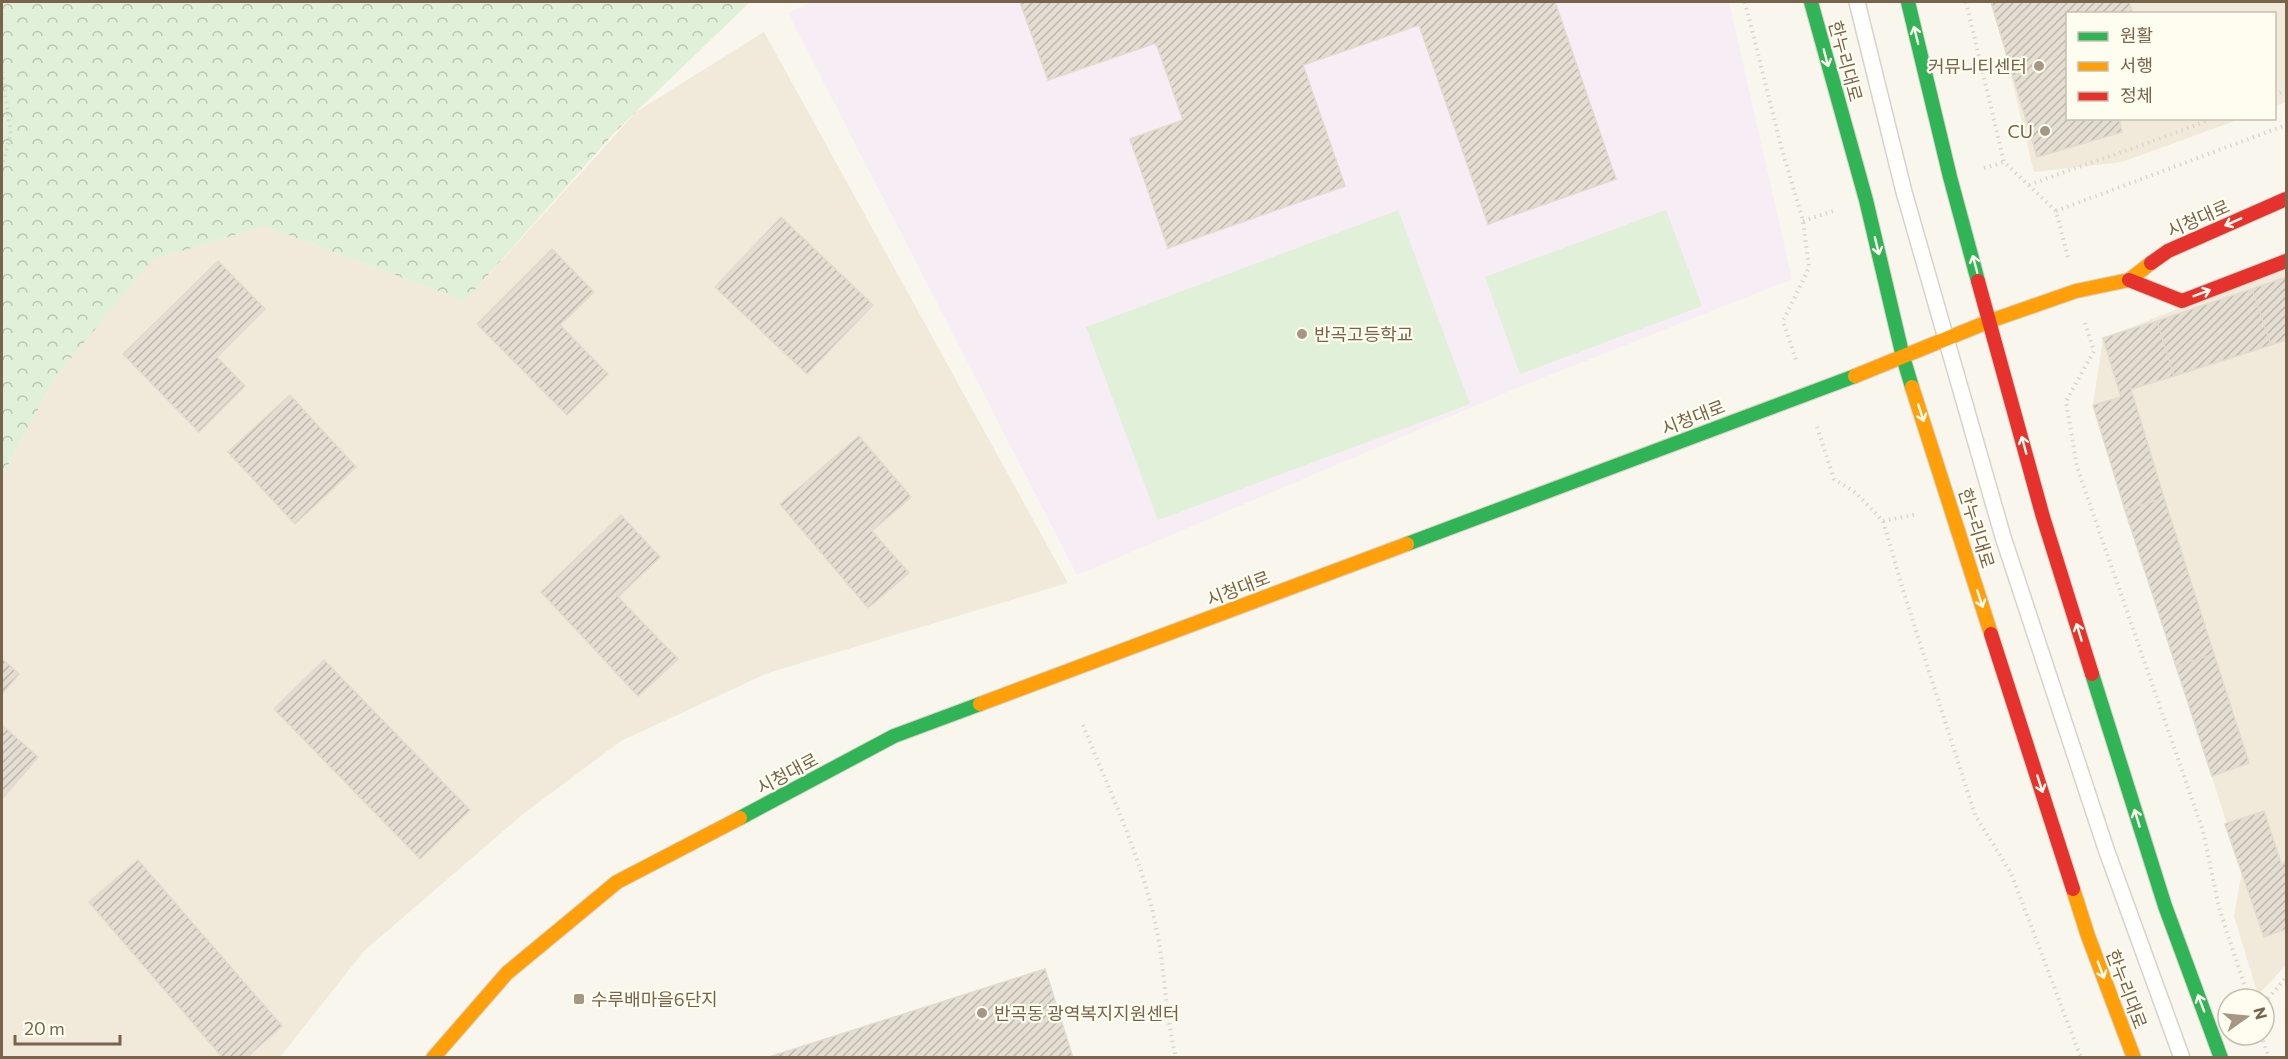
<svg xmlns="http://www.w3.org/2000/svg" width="2288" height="1059" font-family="Commissioner,'Noto Sans KR',sans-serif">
<defs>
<pattern id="forest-crowns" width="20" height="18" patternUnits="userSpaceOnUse" patternTransform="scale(1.5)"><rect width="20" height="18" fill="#e1f0d8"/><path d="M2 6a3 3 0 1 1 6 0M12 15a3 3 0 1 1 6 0" fill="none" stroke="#bbc6b1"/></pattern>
<pattern id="building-hatch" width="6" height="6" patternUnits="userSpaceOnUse" patternTransform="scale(1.5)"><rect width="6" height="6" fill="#e3ddd2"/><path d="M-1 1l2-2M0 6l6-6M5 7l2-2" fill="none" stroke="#bdb7ad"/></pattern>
</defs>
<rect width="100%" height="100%" fill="#f8f6ed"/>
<path fill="#f1eadb" d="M1993,2H2286V102L2275,106L2274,14H2068V118L2240,119L2122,162L2034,172Z
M764,32L1068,583L768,673L621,741L522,815L364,951L280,1057L2,1058V476L55,378L151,260L264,226L465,301L636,112Z
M2286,267V965L2258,995L2234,916L2242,871L2093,405L2103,338Z"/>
<path fill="#f7edf4" d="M813,2H1729L1792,279L1512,390L1077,575L788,13Z"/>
<path fill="url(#forest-crowns)" d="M2,2H750L614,133L465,301L264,226L152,260L55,378L2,476Z"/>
<path fill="#e1f0d8" d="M1398,210L1470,404L1158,520L1086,327Z
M1666,210L1702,306L1520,374L1485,277Z"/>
<path fill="url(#building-hatch)" stroke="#e1dbcf" stroke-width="1.5" d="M1020,2H1555L1616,179L1488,224L1419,25L1303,65L1345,186L1168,248L1130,139L1183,120L1156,43L1048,80Z
M1991,2H2129L2133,14H2068V118H2119L2122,132L2037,157Z
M781,217L873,305L807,374L715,287Z
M552,249L594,292L560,325L608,374L567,415L477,324Z
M218,261L265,309L217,357L245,386L199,432L123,354Z
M2286,277V340L2271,345L2252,289Z
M2252,289L2271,345L2174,376L2157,321Z
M2157,321L2174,376L2131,389L2164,498L2125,510L2093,405L2121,397L2103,338Z
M290,395L356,467L295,524L228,452Z
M859,436L911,497L872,531L909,573L868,608L780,504Z
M2164,498L2214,654L2176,666L2125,510Z
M621,515L660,557L618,597L678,659L638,696L541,592Z
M2214,654L2249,763L2212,776L2176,666Z
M2,659L19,674L2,694Z
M324,660L470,810L420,859L274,709Z
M2,725L38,757L2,799Z
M2264,811L2282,866L2286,860V929L2264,937L2225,824Z
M138,860L282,1026L246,1058H223L89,902Z
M1045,969L1073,1058H766Z"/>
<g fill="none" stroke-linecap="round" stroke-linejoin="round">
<g stroke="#d7d3cb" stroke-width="18">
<path id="lane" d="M1857,2L1904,192L2003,537L2106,849L2182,1058"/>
</g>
<g stroke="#d6d2c8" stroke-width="16">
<path id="fast" d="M1811,2L1866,200L1903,357L1912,387
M1908,2L1950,177L1978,281
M1407,544L1855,376
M2092,674L2165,906L2221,1058
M740,818L894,736L980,704"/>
</g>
<g stroke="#d6d2c8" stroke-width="16">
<path id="slow" d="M1855,376L1990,321L2076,291L2129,280L2151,263
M1912,387L1991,634
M980,704L1407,544
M2073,889L2088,936L2134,1058
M433,1058L507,973L617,882L740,818"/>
</g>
<g stroke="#d6d2c8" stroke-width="16">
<path id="jam" d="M2151,263L2168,251L2286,199
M2129,280L2182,301L2286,261
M1978,281L2043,517L2092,674
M1991,634L2073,889"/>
</g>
<path stroke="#dad6cf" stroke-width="4" stroke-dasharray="1.5 4.5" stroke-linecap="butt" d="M1745,2L1781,146L1803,221L1809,268L1783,321L1797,363
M1966,2L2004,162L2056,211L2068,257
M2,15V2
M2,72L11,134L2,166
M2274,95L2286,90
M1984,168L2004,162
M2029,185C2090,162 2152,143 2213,118
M2056,211L2286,125
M1803,221L1833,211
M2085,323L2094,351L2066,401L2077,467L2203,831L2219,908L2249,999
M1817,427L1834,479L1856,493L1883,521L1903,590L1975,815L2011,873L2081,1058
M1883,521L1918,514
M1083,725C1108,788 1141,856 1155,922C1165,967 1165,1013 1176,1058
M2264,1003L2286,978
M2261,1035L2269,1058"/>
<use href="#lane" stroke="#fefefc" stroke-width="15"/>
<use href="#fast" stroke="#30b455" stroke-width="14"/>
<use href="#slow" stroke="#ff9f0a" stroke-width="14"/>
<use href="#jam" stroke="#e5322d" stroke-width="14"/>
</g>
<defs><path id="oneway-shaft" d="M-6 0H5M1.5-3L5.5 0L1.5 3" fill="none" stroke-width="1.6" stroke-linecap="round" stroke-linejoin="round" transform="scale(1.5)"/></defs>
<g stroke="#fffcf0">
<use href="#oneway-shaft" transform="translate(1916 35) rotate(-104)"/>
<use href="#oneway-shaft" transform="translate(1826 58) rotate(75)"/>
<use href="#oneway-shaft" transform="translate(2233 222) rotate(156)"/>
<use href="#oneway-shaft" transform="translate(1877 246) rotate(76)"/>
<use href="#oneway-shaft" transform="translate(1975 264) rotate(-105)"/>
<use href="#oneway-shaft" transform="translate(2202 293) rotate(-21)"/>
<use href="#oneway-shaft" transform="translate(1921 413) rotate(72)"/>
<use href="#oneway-shaft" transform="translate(2024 445) rotate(-105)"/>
<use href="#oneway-shaft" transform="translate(1980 599) rotate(72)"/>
<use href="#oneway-shaft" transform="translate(2079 632) rotate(-107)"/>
<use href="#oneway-shaft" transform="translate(2040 784) rotate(72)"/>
<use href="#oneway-shaft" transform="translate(2137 818) rotate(-107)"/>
<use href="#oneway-shaft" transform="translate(2101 970) rotate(69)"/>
<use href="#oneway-shaft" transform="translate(2201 1003) rotate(-111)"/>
</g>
<g fill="#a59784" stroke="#fffcf0" stroke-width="2">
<circle cx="2039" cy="66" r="6"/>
<circle cx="2045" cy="131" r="6"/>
<circle cx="1302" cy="334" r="6"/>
<rect x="573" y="993" width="12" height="12" rx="3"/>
<circle cx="982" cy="1013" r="6"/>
</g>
<g text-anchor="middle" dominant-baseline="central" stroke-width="4.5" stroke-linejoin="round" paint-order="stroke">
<g font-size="18" fill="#78644c" stroke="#fffcf0">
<text transform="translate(1846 61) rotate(75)">한누리대로</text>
<text transform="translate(2198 218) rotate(-24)">시청대로</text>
<text transform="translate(1693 417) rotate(-21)">시청대로</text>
<text transform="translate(1977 528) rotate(73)">한누리대로</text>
<text transform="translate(1238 588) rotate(-21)">시청대로</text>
<text transform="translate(787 773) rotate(-28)">시청대로</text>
<text transform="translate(2127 989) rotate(69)">한누리대로</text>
</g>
<g font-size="18" fill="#78644c" stroke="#fffcf0" text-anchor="start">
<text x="2027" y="66" text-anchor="end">커뮤니티센터</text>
<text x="2033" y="131" text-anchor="end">CU</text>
<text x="1314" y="334">반곡고등학교</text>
<text x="591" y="999">수루배마을6단지</text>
<text x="994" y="1013">반곡동 광역복지지원센터</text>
</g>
</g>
<rect width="2288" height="1059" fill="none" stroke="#78644c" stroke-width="6"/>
<rect x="2066" y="12" width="210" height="108" fill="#fffcf0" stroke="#c9bfae" stroke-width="1.5"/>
<rect x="2078" y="32" width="30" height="9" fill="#30b455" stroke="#c9bfae" stroke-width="1.5"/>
<text x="2120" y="42" font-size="18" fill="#78644c">원활</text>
<rect x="2078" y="62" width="30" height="9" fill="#ff9f0a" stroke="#c9bfae" stroke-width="1.5"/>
<text x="2120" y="72" font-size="18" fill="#78644c">서행</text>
<rect x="2078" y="92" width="30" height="9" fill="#e5322d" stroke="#c9bfae" stroke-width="1.5"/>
<text x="2120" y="102" font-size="18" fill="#78644c">정체</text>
<g transform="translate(2246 1017) rotate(75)"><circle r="28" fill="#fffcf0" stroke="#c9bfae" stroke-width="1.5"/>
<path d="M0-4.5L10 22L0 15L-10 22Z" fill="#a59784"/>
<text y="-9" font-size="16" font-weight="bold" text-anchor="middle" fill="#78644c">N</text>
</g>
<path d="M15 1035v9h105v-9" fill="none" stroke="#78644c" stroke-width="3"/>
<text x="24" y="1035" font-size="18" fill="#78644c" stroke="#fffcf0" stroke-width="4.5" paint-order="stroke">20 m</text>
</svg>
